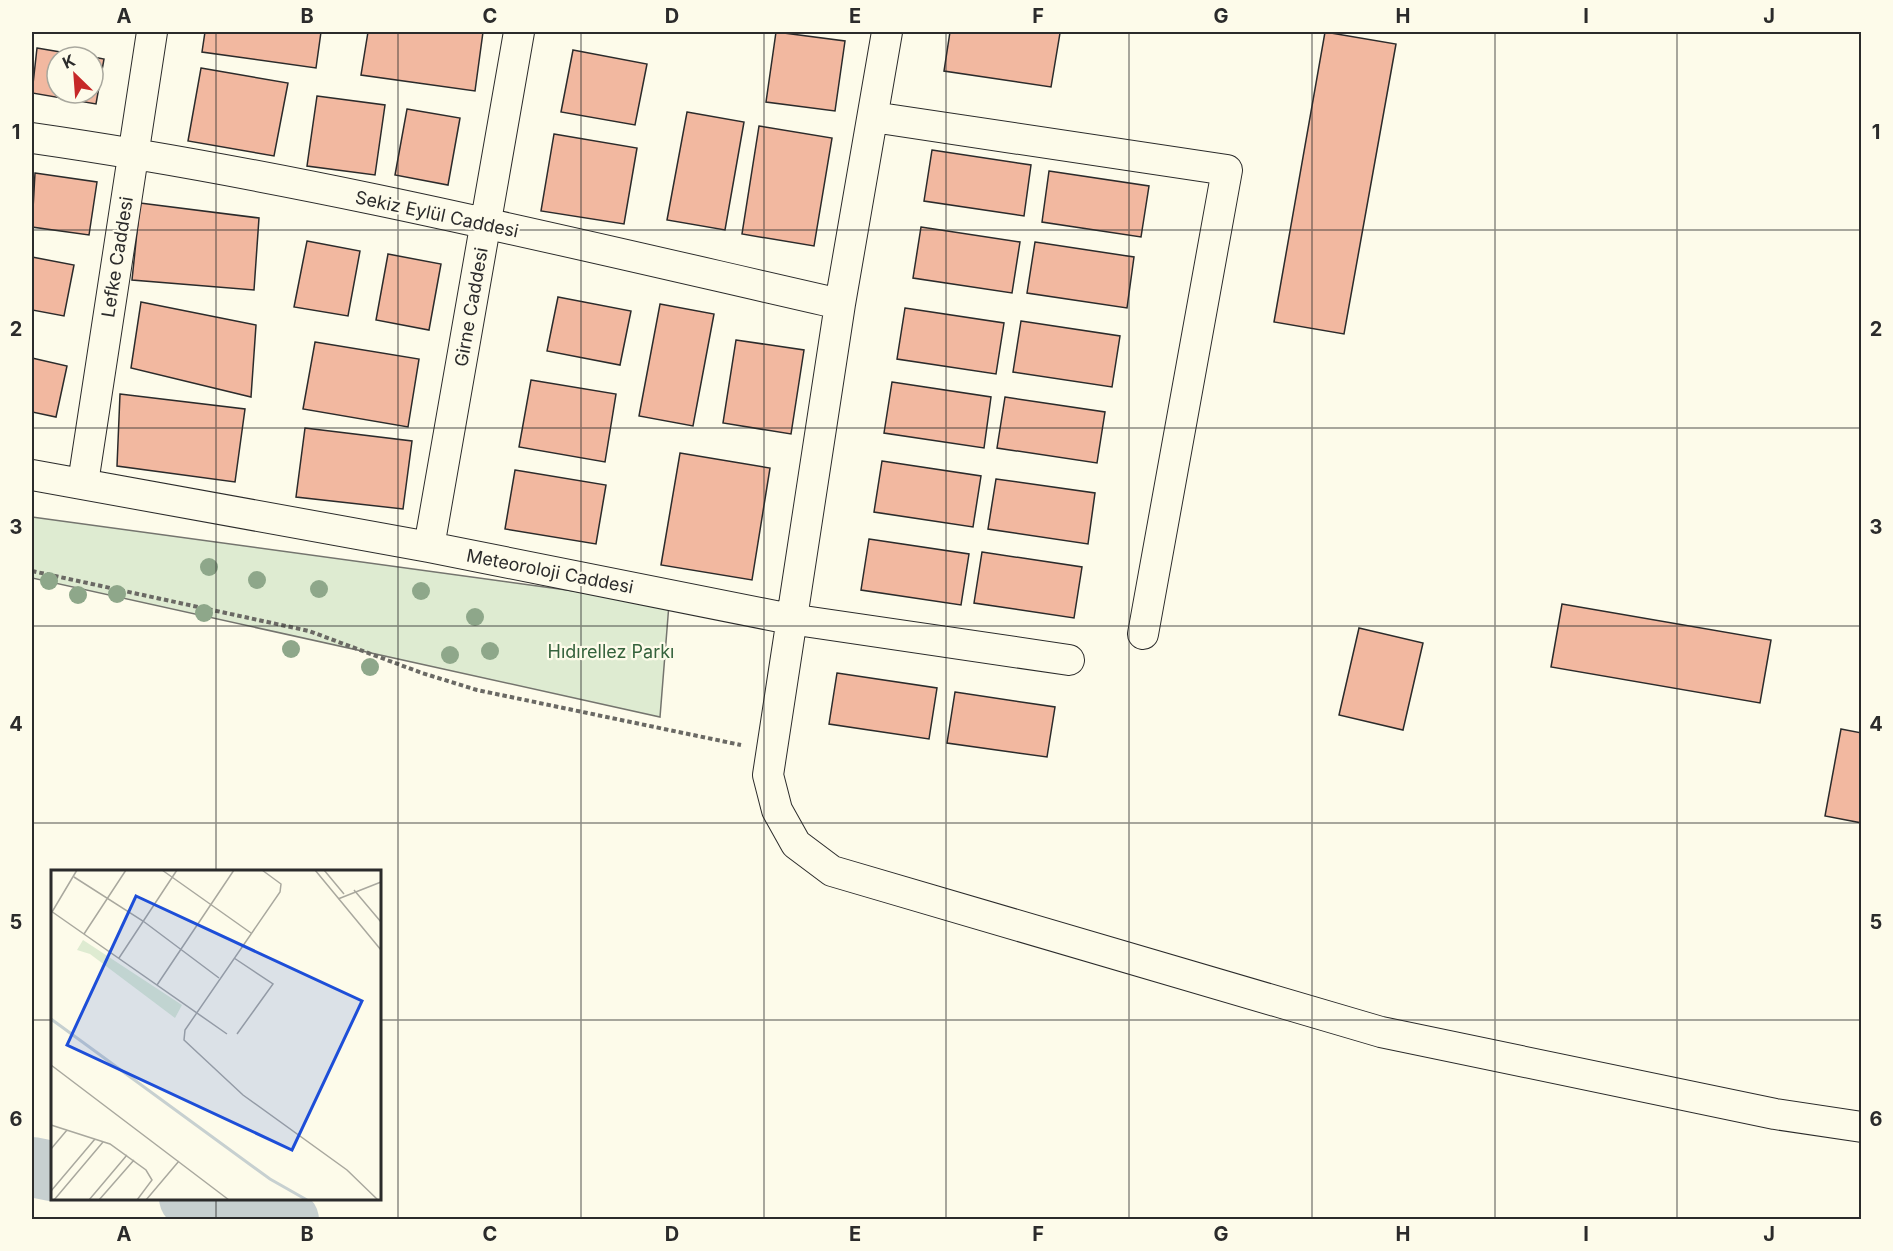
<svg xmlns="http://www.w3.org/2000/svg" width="1893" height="1251" font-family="Inter,sans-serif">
<rect width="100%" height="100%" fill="#fdfbea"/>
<path fill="#deebd1" stroke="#74746e" stroke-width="1.5" d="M32,517L669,604L660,717L32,578Z"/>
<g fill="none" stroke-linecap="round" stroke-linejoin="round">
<path stroke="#c7d0d0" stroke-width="60" d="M32,1167L52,1171
M189,1198L289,1220"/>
</g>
<path fill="#f2b8a0" stroke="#2b2b2b" stroke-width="1.5" d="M205,32H321L316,68L202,52Z
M368,32H483L475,91L361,75Z
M776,32L845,41L835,111L766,102Z
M950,32L1060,33L1051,87L944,71Z
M1325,32L1396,44L1344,334L1274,322Z
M37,48L90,57H57V93H93V57L104,59L96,104L32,93Z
M573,50L647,64L635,125L561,112Z
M201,68L288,83L274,156L188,141Z
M317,96L385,105L375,175L307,166Z
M407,109L460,118L448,185L395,175Z
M687,112L744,122L725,230L667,220Z
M759,126L832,138L814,246L742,234Z
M554,134L637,148L624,224L541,211Z
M932,150L1031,165L1024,216L924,201Z
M1049,171L1149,186L1141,237L1042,222Z
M35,173L97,182L89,235L32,227Z
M140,203L259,218L254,290L132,280Z
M921,227L1020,242L1012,293L913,278Z
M307,241L360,251L348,316L294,307Z
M1035,242L1134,257L1127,308L1027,293Z
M388,254L441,264L429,330L376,320Z
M32,257L74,265L64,316L32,310Z
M558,297L631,311L620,365L547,351Z
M141,302L256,325L251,397L131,368Z
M660,304L714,314L693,426L639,416Z
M905,308L1004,323L996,374L897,359Z
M1021,321L1120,336L1112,387L1013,372Z
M736,340L804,350L791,434L723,423Z
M315,342L419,359L408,427L303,409Z
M32,358L67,366L56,417L32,412Z
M531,380L616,394L605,462L519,447Z
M892,382L991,397L984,448L884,433Z
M120,394L245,409L235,482L117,466Z
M1005,397L1105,412L1097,463L997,448Z
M305,428L412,441L403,509L296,497Z
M680,453L770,468L752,580L661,565Z
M882,461L981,476L973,527L874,512Z
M515,470L606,485L596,544L505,529Z
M996,479L1095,493L1088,544L988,529Z
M869,539L969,554L961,605L861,590Z
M982,552L1082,567L1074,618L974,603Z
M1562,604L1771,640L1760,703L1551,667Z
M1359,628L1423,643L1403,730L1339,715Z
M837,673L937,688L929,739L829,724Z
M955,692L1055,707L1047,757L947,743Z
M1841,729L1862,733V823L1825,816Z"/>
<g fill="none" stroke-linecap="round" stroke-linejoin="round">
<g stroke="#2b2b2b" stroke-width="32">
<path id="street" d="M887,32L840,304L768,775L777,810L796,844L832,871L1381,1032L1775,1114L1862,1127
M873,117L1227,170L1143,634
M32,138C304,177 572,243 840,304
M32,475L429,547L790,619L1069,660
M83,483L152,32
M429,547L519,32"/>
</g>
<path stroke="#6a6964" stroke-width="4" stroke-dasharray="4.5 3" stroke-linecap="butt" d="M32,571L309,631L422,673L477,690L741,745"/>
<use href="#street" stroke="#fdfbea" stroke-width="30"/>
</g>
<g fill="#8ea78a">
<circle cx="209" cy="567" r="9"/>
<circle cx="257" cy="580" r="9"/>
<circle cx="49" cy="581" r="9"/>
<circle cx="319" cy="589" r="9"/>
<circle cx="421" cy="591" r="9"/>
<circle cx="117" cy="594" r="9"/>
<circle cx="78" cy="595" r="9"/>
<circle cx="204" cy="613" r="9"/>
<circle cx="475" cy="617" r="9"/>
<circle cx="291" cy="649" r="9"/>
<circle cx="490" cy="651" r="9"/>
<circle cx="450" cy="655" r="9"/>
<circle cx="370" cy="667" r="9"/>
</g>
<path fill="none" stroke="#2b2b2b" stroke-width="1.5" stroke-opacity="0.55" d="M216,32V872M398,32V1220M581,32V1220M764,32V1220M946,32V1220M1129,32V1220M1312,32V1220M1495,32V1220M1677,32V1220M32,230H1862M32,428H1862M32,626H1862M32,823H1862M32,1020H52M380,1020H1862M216,1198V1220"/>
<g text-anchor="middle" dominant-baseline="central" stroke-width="4.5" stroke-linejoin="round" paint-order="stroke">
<g font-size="18" fill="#2b2b2b" stroke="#fdfbea">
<text transform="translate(437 214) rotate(12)">Sekiz Eylül Caddesi</text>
<text transform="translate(117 257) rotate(-81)">Lefke Caddesi</text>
<text transform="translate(471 307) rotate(-80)">Girne Caddesi</text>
<text transform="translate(550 571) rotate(11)">Meteoroloji Caddesi</text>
</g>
<g font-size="18" fill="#34623c" stroke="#fdfbea">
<text x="611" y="651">Hıdırellez Parkı</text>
</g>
</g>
<g transform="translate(51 870)">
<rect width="330" height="330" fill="#fdfbea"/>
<path d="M32,70L131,135L124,148L39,84L26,80Z" fill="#deebd1"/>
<path fill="none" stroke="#c7d0d0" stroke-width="3" d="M0,149L219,309L256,330"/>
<path fill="none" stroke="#a9a89e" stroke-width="1.5" d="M111,0L200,63M211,0L230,14L229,22L134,160L133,170L192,225L296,300L327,330M264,0L330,80M273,0L293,24M23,7L92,51L168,108M303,20L330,52M287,29L330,12M0,41L176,164M1,42L26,0M33,64L75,0M68,88L126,0M183,88L222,114L186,164M106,115L183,0M0,195L178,330M0,255L59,274L95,300L101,310L86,330M0,279L16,260M0,321L44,269M3,330L52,272M38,330L76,285M48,330L83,290M95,330L128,291"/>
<path fill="#1d4ed8" fill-opacity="0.15" stroke="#1d4ed8" stroke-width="3" d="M85,26L311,131L241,280L16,175Z"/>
<rect width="330" height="330" fill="none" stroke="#2b2b2b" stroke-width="3"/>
</g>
<rect width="1893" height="1251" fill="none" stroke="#fdfbea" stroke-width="66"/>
<g transform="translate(75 75) rotate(335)"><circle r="28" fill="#fdfbea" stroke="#a9a89e" stroke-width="1.5"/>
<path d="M0-4.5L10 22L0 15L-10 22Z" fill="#c62828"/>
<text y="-9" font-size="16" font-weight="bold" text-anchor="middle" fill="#2b2b2b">K</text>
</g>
<rect x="33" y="33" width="1827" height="1185" fill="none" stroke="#2b2b2b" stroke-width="2"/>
<g font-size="20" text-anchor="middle" font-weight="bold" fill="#2b2b2b">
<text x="124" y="23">A</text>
<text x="307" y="23">B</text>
<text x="490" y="23">C</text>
<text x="672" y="23">D</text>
<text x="855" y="23">E</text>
<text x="1038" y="23">F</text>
<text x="1221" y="23">G</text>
<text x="1403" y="23">H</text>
<text x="1586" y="23">I</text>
<text x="1769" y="23">J</text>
<text x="16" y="139">1</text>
<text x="1876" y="139">1</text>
<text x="16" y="336">2</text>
<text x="1876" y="336">2</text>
<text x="16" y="534">3</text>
<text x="1876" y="534">3</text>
<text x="16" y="731">4</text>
<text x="1876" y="731">4</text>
<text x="16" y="929">5</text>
<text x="1876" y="929">5</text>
<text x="16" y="1126">6</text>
<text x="1876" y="1126">6</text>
<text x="124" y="1241">A</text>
<text x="307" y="1241">B</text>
<text x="490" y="1241">C</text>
<text x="672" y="1241">D</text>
<text x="855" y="1241">E</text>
<text x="1038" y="1241">F</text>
<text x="1221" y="1241">G</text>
<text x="1403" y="1241">H</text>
<text x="1586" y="1241">I</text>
<text x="1769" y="1241">J</text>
</g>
</svg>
